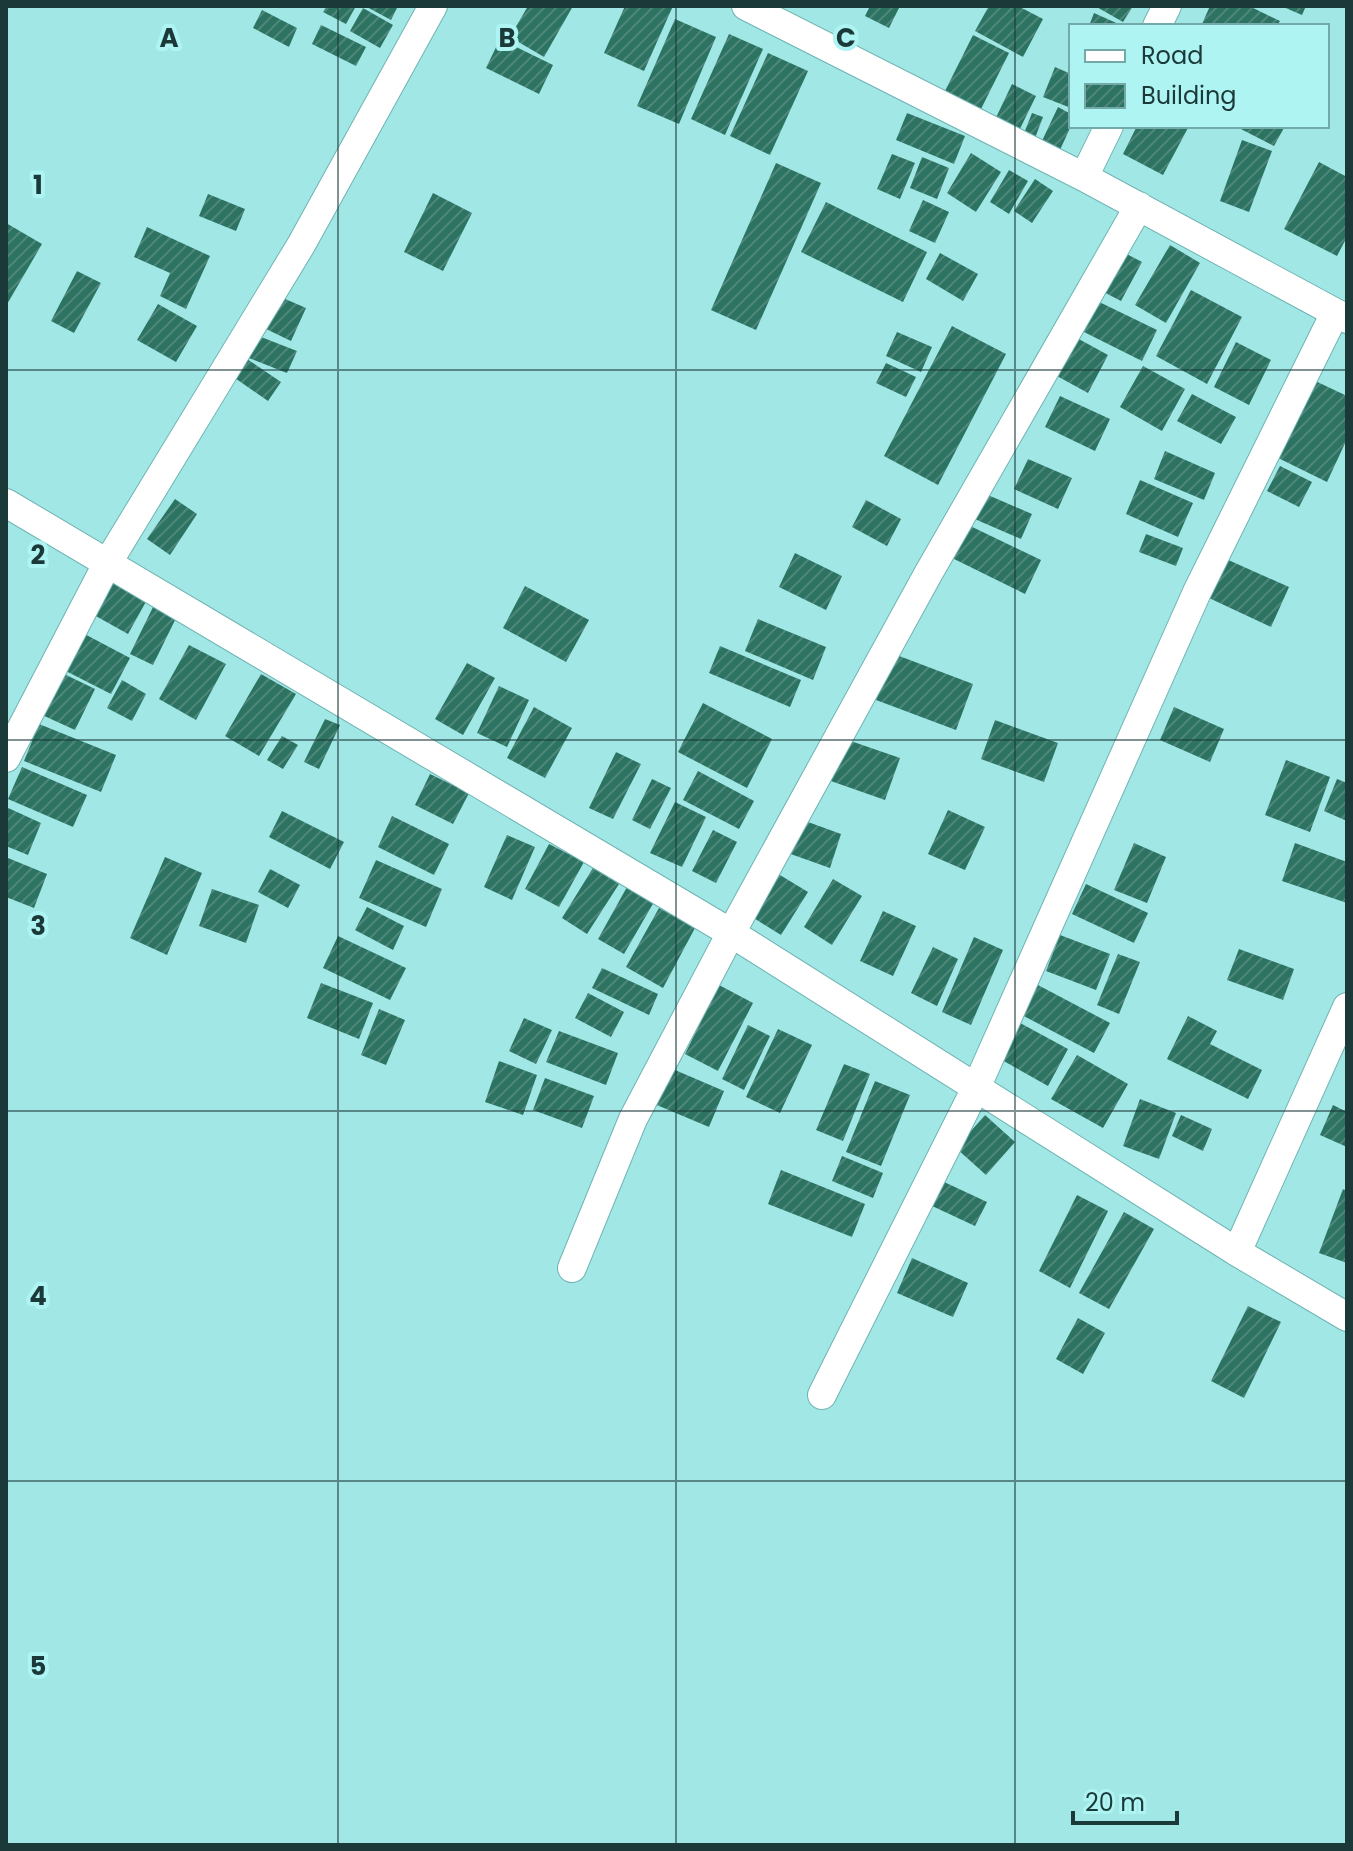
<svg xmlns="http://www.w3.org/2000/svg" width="1353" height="1851" font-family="Poppins,sans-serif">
<defs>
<pattern id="building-hatch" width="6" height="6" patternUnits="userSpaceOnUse" patternTransform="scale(2)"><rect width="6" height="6" fill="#2c7362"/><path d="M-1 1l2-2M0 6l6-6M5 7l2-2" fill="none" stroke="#50877a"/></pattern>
</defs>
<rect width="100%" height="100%" fill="#a1e7e6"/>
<path fill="url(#building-hatch)" d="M327,6H356L346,24L323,12Z
M365,6H398L391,20Z
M528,6H573L544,57L510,37Z
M625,6H673L644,71L604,53Z
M870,6H900L889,28L865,16Z
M989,6H1018L1043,19L1023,57L975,31Z
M1095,6H1133L1123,22Z
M1210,6H1249L1280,21L1277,26H1206L1202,24Z
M1281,6H1306L1302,15Z
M363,8L393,25L380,48L350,31Z
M262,10L297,28L289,47L253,28Z
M1094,13L1123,26H1089Z
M675,19L716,37L679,124L637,106Z
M321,25L366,47L356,66L312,44Z
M729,34L763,49L725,135L691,119Z
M973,35L1009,53L979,113L943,95Z
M500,39L553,65L539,94L486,68Z
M768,53L808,71L770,155L730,136Z
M1055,67L1071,74V108L1043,97Z
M1012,84L1036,96L1016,137L992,126Z
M1058,107L1071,114V126L1059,152L1041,143Z
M907,113L965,136L954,164L896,140Z
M1032,113L1043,117L1032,146L1021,141Z
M1137,126H1189L1163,175L1123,154Z
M1235,126H1285L1274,146Z
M1242,140L1272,151L1249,212L1220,201Z
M971,153L1001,172L976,212L947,193Z
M892,154L915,163L900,199L877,189Z
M922,157L949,168L937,199L910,188Z
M1319,162L1347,177V237L1337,256L1284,229Z
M776,163L821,183L756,330L711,310Z
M1009,170L1028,181L1009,214L990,202Z
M1035,179L1053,191L1032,223L1014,211Z
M433,193L472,213L443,271L404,252Z
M208,194L245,209L236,231L199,216Z
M923,200L949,212L935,243L909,231Z
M826,202L927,252L903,302L801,252Z
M6,223L42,244L6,306Z
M147,227L210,256L186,309L160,296L170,273L134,257Z
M1170,245L1200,263L1166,323L1135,305Z
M1117,249L1142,262L1121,301L1096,288Z
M940,253L978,274L963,301L926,279Z
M77,271L101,283L74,333L51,321Z
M1191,290L1242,317L1207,384L1156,356Z
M276,295L306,308L291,341L262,327Z
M1091,298L1157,330L1142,361L1076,328Z
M158,304L197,326L176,362L137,340Z
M952,326L1006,354L938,485L884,456Z
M897,332L932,347L921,372L886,356Z
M251,333L297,351L287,373L241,355Z
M1077,338L1108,355L1088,393L1057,376Z
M1236,342L1271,360L1249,405L1214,387Z
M244,357L281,382L268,401L232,376Z
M886,363L916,377L906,397L876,383Z
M1143,366L1185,389L1162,431L1120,407Z
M1309,378L1347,396V439L1327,482L1274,456Z
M1192,394L1236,417L1221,444L1177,421Z
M1060,396L1110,419L1095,451L1045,427Z
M1165,451L1215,473L1204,500L1154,479Z
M1028,459L1072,478L1058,509L1014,489Z
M1280,466L1312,482L1299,507L1267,491Z
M1140,480L1193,503L1178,537L1126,514Z
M981,492L1032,514L1021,539L970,517Z
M175,499L197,514L170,555L147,539Z
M866,500L901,519L887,546L852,527Z
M964,523L1041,560L1025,594L948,556Z
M1146,534L1183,548L1176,566L1139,552Z
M795,553L842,576L826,610L779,587Z
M1226,559L1289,587L1271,627L1209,598Z
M113,579L148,598L128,634L94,615Z
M525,586L589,620L566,662L503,628Z
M156,601L179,612L153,665L130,654Z
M758,619L826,647L813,680L745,651Z
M77,630L130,658L111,694L58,667Z
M189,645L226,664L196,720L159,699Z
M720,646L801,680L790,707L709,673Z
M894,654L973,684L956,730L876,700Z
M467,663L495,678L463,735L435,719Z
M60,672L95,689L75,730L40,714Z
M261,674L296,694L259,756L225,736Z
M122,680L146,694L132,721L107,708Z
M499,686L529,700L507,747L477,733Z
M703,703L772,739L747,788L678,752Z
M534,707L572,728L545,778L507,758Z
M1174,707L1224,729L1210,762L1160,740Z
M325,719L340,725L319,769L304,762Z
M995,720L1058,743L1044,782L981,759Z
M39,724L116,755L101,792L24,761Z
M282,736L298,745L283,769L267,760Z
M842,738L900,758L885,800L828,780Z
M616,752L641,764L613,819L589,808Z
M1286,760L1330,777L1310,832L1265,815Z
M22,767L87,795L73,827L8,799Z
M698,771L754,801L739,829L683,800Z
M430,774L469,793L453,824L415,805Z
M652,779L671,788L650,829L632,820Z
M1337,779L1347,783V821L1324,811Z
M675,802L706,817L682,867L650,853Z
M6,807L41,823L28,855L6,846Z
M948,810L985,827L965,870L928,854Z
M282,811L344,842L330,869L269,837Z
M392,816L449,844L434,875L378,847Z
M797,818L841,834L830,868L785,852Z
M713,830L737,842L716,883L692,871Z
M507,835L535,847L512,900L484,887Z
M1134,843L1166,857L1147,903L1114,890Z
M1295,843L1347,862V903L1282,881Z
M549,844L584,862L559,907L525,889Z
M165,857L202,873L167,955L130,938Z
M8,858L47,874L34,908L6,897Z
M376,860L442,889L426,927L359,898Z
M593,868L619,884L587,934L562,918Z
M270,869L300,885L288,908L258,892Z
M775,872L808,892L781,935L749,915Z
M833,879L862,896L832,945L804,927Z
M1086,884L1148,913L1134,943L1072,914Z
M627,887L654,902L624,954L598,939Z
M212,889L259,905L246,943L199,926Z
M367,907L404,926L393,950L355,930Z
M659,908L695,928L663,988L626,967Z
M883,911L916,926L893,976L860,961Z
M1060,935L1110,954L1096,990L1046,971Z
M338,936L406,968L390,1000L323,968Z
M974,937L1003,950L971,1025L942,1012Z
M933,947L958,959L937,1006L911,993Z
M1239,949L1294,969L1283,1000L1227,980Z
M1118,954L1140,962L1119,1014L1097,1005Z
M602,968L658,994L649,1015L592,988Z
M321,983L373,1003L359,1039L307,1018Z
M1036,984L1110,1023L1094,1053L1020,1014Z
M719,985L753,1003L718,1071L685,1054Z
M588,993L624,1012L611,1037L575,1018Z
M379,1009L405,1020L386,1065L361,1055Z
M1188,1016L1217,1031L1210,1044L1262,1070L1248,1099L1167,1059Z
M524,1018L552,1030L536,1064L509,1051Z
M1013,1019L1068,1049L1048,1086L993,1055Z
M748,1025L770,1036L744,1090L722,1079Z
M778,1029L812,1045L780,1113L746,1097Z
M559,1031L618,1053L606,1085L546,1062Z
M1077,1055L1128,1084L1103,1128L1051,1099Z
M499,1061L537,1075L523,1115L485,1102Z
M844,1064L870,1074L843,1141L816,1130Z
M668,1067L724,1091L709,1127L652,1103Z
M545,1078L594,1096L582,1128L533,1110Z
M875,1081L910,1095L881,1166L846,1152Z
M1140,1099L1176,1113L1159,1159L1123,1146Z
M1333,1105L1347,1112V1147L1320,1135Z
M985,1115L1015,1142L986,1175L956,1148Z
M1181,1115L1212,1129L1203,1151L1172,1136Z
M842,1156L883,1173L873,1198L832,1181Z
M781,1170L865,1204L852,1237L768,1204Z
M942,1181L987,1202L975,1226L930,1205Z
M1343,1189L1347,1191V1263L1319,1253Z
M1077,1195L1108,1211L1070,1288L1039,1271Z
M1124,1212L1154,1229L1109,1309L1079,1293Z
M912,1258L968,1283L953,1317L897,1293Z
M1248,1306L1281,1322L1244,1398L1211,1381Z
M1078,1318L1105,1333L1083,1374L1056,1359Z"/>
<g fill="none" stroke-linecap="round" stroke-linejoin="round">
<g stroke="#6fb4b3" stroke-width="30">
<path id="minor" d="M746,6L1084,177L1347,319
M1157,26L1167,6
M1084,177L1109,126
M6,503L731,933L1237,1252L1347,1317
M6,758L107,564L301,245L433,6
M1237,1252L1347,1007
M572,1268L633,1119L731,933L928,574L1139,206
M822,1395L977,1086L1197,592L1335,313"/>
</g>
<use href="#minor" stroke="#fff" stroke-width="28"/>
</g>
<path fill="none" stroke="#1c3939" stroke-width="2" stroke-opacity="0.55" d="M338,6V1845M676,6V1845M1015,6V1845M6,370H1347M6,740H1347M6,1111H1347M6,1481H1347"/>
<g font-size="26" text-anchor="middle" font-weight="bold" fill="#1c3939" stroke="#aef4f3" stroke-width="8" stroke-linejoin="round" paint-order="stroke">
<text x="169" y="47">A</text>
<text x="507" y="47">B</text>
<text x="846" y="47">C</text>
<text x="38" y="194">1</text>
<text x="38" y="564">2</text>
<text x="38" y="935">3</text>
<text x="38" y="1305">4</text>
<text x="38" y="1675">5</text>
</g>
<rect width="1353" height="1851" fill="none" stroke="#1c3939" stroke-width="16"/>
<rect x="1069" y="24" width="260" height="104" fill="#aef4f3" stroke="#74a9a9" stroke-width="2"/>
<rect x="1085" y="50" width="40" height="12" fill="#ffffff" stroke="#74a9a9" stroke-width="2"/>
<text x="1141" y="64" font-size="24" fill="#1c3939">Road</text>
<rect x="1085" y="84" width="40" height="24" fill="url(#building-hatch)" stroke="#74a9a9" stroke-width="2"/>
<text x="1141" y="104" font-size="24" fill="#1c3939">Building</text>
<path d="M1073 1811v12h104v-12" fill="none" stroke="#1c3939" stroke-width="4"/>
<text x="1085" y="1811" font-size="24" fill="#1c3939" stroke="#aef4f3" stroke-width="6" paint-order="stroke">20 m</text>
</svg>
